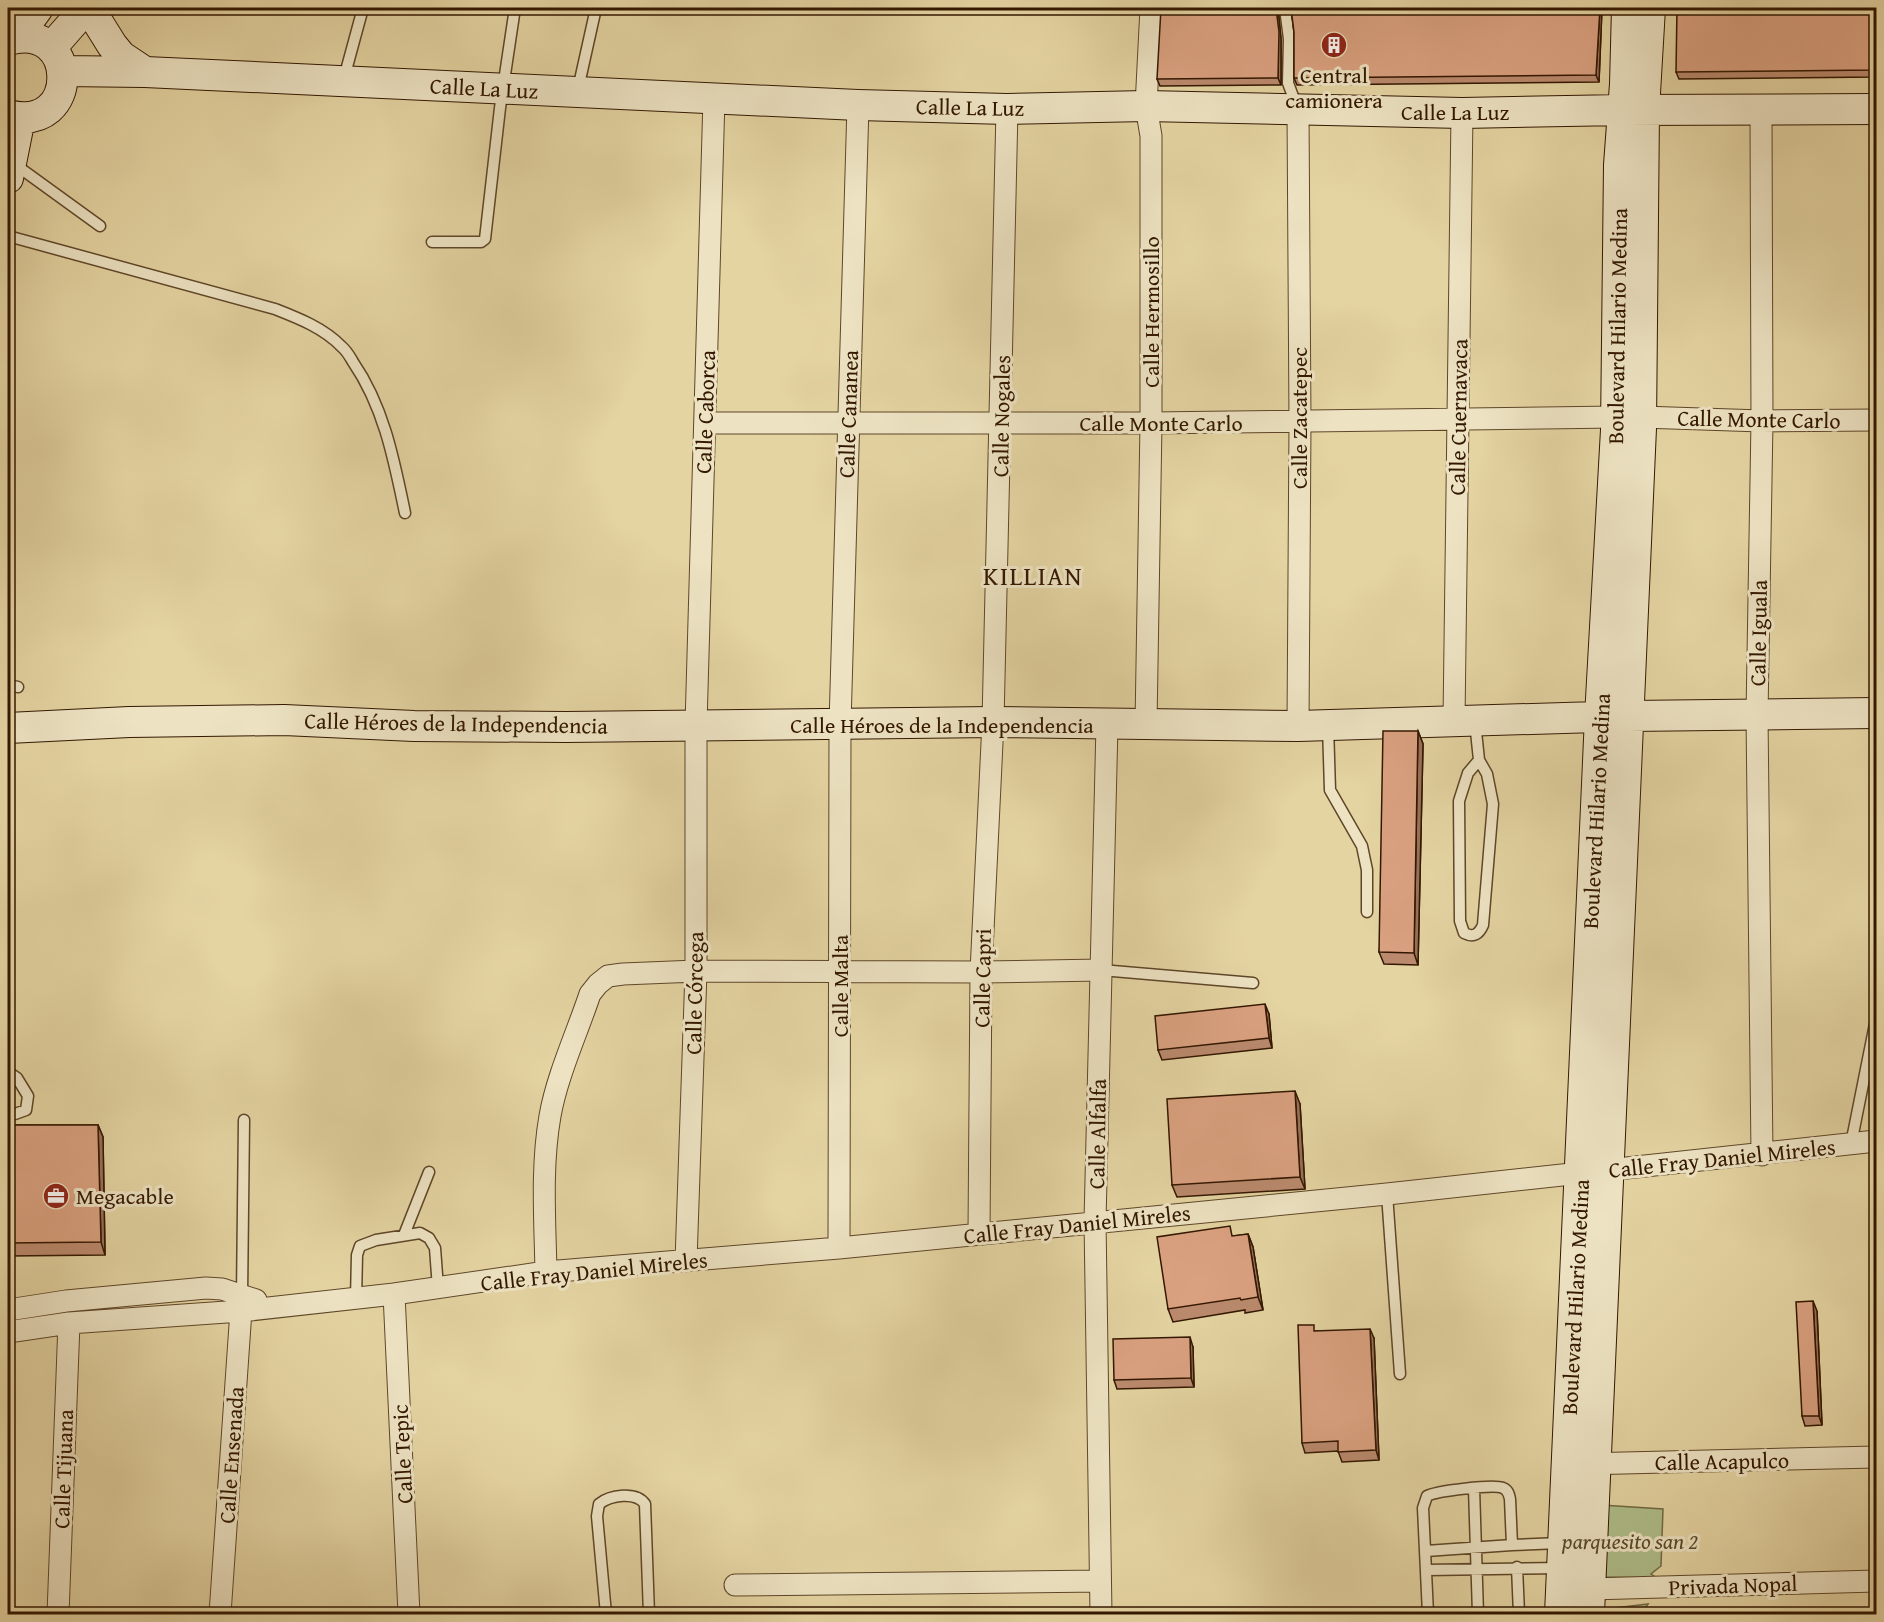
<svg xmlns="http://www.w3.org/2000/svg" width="1884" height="1622" font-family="'Gentium Book Plus',serif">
<rect width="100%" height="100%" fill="#e4d4a2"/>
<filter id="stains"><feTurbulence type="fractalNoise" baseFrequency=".00333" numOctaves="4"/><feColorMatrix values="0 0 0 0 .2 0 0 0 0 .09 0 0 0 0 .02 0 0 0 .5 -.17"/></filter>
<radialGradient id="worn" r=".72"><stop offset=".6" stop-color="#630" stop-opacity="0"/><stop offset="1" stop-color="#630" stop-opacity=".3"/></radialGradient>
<path fill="#afbe89" stroke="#716a44" stroke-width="1.5" d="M1601,1505L1663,1509L1661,1566L1651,1574L1657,1578L1596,1577Z
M1648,1604L1641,1614H1590V1611Z"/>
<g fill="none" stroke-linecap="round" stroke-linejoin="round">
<g stroke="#5f4628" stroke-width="13">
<path id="lane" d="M112,8H127
M1285,8L1289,39L1288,83L1297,107
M344,78L363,8
M578,89L596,8
M13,163L100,226
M8,236L275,309C298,318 324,328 342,347C347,351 350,357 353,362C384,407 394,460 405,513
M432,242H481L485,239L500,108L515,8
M8,685L18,687
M1475,722L1479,760L1487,774L1493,804L1483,925C1479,934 1474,938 1464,933L1460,921L1459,801L1468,773L1479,760
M1328,726L1330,790L1362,846L1367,870V912
M1101,970L1253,983
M8,1072L17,1078L28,1096L26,1110L15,1114H8
M1851,1144L1876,1019
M1387,1194L1400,1374
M404,1235L429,1172
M242,1296L244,1120
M356,1299L357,1255L360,1246L376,1240L420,1233L429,1238L435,1248L438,1288
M1474,1488L1478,1614
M1426,1551L1512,1545L1560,1543
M1517,1567L1519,1614
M1427,1570L1561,1568
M606,1614L597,1516L599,1504C610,1495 636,1491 645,1504L649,1614
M1428,1614L1423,1508L1427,1496C1436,1491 1494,1484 1503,1488C1508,1490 1509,1494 1510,1499L1512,1545"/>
</g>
<g stroke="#5f4628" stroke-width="23">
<path id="street" d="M1298,111L1300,422L1298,726
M1761,111L1762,421L1757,715L1762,1155
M1641,417L1762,421L1876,420
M705,423H1151L1616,417
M1454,720L1462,113
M1146,725L1151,423V136L1146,106L1151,8
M979,1234L981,972L993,722L1007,109
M839,1248L840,724L858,105
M686,1261L696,971V725L714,98
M546,1272C545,1221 541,1167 550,1116C557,1076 577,1033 590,994L598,984L608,976L623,974L696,971L981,972L1101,970
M394,1294L409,1614
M8,1310L66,1301L206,1288L222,1289L256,1300
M8,1332L69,1323L241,1311L394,1294L546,1272L839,1248L1387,1194L1876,1141
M1582,1464L1876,1457
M735,1585L1100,1581
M1590,1589L1876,1581
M58,1614L69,1323
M220,1614L242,1296
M1101,1614L1095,1221L1107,725"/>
</g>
<g stroke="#331700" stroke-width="32">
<path id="secondary" d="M89,8L112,45L121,56L145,72
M17,37L38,8
M8,40C80,19 81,135 8,115
M51,48L86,8
M63,71L145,72L858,105L1007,109L1146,106L1462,113L1623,110L1876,109
M8,178L20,118
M8,728L129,722L284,720L414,726L566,727L993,722L1298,726L1629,716L1876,713
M1560,1614L1600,717L1616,430L1619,165L1625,84L1627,8
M1589,1614L1641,428L1644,110L1650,8"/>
</g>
<use href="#lane" stroke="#ede3c3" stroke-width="10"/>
<use href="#street" stroke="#ede3c3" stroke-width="21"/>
<use href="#secondary" stroke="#ede3c3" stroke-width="30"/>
</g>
<path fill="#bb8a6e" stroke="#331700" stroke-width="1.5" d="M1278,8L1281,39V85L1160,86L1157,79Z
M1291,8H1602L1599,82L1297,85L1294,78V32Z
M1876,8V77L1679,79L1676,72Z
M1418,731L1423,744L1418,965L1384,964L1379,952Z
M1269,1014L1272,1048L1162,1060L1158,1050Z
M1300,1104L1305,1189L1177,1197L1172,1185Z
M8,1125H98L103,1137L105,1255L8,1256Z
M1248,1234L1253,1247L1263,1310L1245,1313V1310L1173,1322L1168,1309L1234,1236Z
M1817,1311L1822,1425L1805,1426L1802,1416Z
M1316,1331L1374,1338L1379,1460L1342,1462L1338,1451L1305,1453L1302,1443Z
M1193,1347L1194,1387L1117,1389L1114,1380Z"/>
<path fill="#99715a" stroke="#331700" stroke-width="1.5" d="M1276,8H1278L1281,39V85L1278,78Z
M1600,8H1602L1599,82L1596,75Z
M1418,731L1423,744L1418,965L1414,953Z
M1265,1004L1269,1014L1272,1048L1269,1038Z
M1295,1091L1300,1104L1305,1189L1300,1177Z
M98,1125L103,1137L105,1255L101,1242Z
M1248,1234L1253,1247L1263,1310L1258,1297Z
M1813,1301L1817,1311L1822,1425L1819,1416Z
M1370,1329L1374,1338L1379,1460L1376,1450Z
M1190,1337L1193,1347L1194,1387L1191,1378Z"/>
<path fill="#daa180" stroke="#331700" stroke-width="1.5" d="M1161,8H1276L1279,32L1278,78L1157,79Z
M1291,8H1600L1596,75L1294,78V32Z
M1677,8H1876V70L1676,72Z
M1383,731H1418L1414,953L1379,952Z
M1265,1004L1269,1038L1158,1050L1155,1016Z
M1295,1091L1300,1177L1172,1185L1167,1099Z
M8,1125H98L101,1242L8,1243Z
M1230,1226L1232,1236L1248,1234L1258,1297L1241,1300L1240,1298L1168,1309L1157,1237Z
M1813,1301L1819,1416H1802L1796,1302Z
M1298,1325H1314V1331L1370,1329L1376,1450L1338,1452V1441L1302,1443Z
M1190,1337L1191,1378L1114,1380L1113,1339Z"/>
<defs>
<g id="building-disc" transform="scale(1.35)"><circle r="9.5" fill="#8f2418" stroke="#ede3c3"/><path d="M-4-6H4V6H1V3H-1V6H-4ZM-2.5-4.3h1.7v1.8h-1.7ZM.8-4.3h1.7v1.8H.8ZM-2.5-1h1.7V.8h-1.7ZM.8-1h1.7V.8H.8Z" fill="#fff"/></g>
<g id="office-disc" transform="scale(1.35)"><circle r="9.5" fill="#8f2418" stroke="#ede3c3"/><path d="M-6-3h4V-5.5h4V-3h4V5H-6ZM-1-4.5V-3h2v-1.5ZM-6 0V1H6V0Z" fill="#fff"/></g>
</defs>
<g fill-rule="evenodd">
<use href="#building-disc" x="1334" y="45"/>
<use href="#office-disc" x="56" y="1196"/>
</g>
<g text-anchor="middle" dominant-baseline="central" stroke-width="6" stroke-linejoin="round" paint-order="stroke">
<g font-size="22" fill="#331700" stroke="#ede3c3">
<text x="1334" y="75">Central<tspan x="1334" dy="25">camionera</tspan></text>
<text x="76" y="1196" text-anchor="start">Megacable</text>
</g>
<g font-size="22" fill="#331700" stroke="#ede3c3">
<text transform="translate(484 88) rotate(3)">Calle La Luz</text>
<text transform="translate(970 107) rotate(1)">Calle La Luz</text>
<text x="1455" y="112">Calle La Luz</text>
<text transform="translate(1151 312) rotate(-90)">Calle Hermosillo</text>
<text transform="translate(1617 326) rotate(-89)">Boulevard Hilario Medina</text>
<text transform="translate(705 412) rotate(-88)">Calle Caborca</text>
<text transform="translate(848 414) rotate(-88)">Calle Cananea</text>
<text transform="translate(1001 416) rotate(-89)">Calle Nogales</text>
<text transform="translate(1458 417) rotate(-89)">Calle Cuernavaca</text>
<text transform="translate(1299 418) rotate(-90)">Calle Zacatepec</text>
<text transform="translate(1759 419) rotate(1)">Calle Monte Carlo</text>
<text x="1161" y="423">Calle Monte Carlo</text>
<text transform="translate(1758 633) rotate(-89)">Calle Iguala</text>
<text transform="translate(456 723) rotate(1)">Calle Héroes de la Independencia</text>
<text x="942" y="725">Calle Héroes de la Independencia</text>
<text transform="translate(1596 811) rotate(-87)">Boulevard Hilario Medina</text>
<text transform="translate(982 978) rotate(-89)">Calle Capri</text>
<text transform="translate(840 986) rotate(-90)">Calle Malta</text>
<text transform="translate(694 993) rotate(-89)">Calle Córcega</text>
<text transform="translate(1097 1134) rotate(-89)">Calle Alfalfa</text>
<text transform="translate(1722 1158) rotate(-6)">Calle Fray Daniel Mireles</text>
<text transform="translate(1077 1224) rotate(-6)">Calle Fray Daniel Mireles</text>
<text transform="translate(594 1271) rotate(-6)">Calle Fray Daniel Mireles</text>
<text transform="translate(1575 1297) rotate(-87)">Boulevard Hilario Medina</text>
<text transform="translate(402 1454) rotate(-93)">Calle Tepic</text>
<text transform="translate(231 1455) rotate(-86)">Calle Ensenada</text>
<text transform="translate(1722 1461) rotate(-1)">Calle Acapulco</text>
<text transform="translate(63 1469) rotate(-88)">Calle Tijuana</text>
<text transform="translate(1733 1585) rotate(-2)">Privada Nopal</text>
</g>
<g font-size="22" font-style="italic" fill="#584929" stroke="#ede3c3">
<text x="1630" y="1541">parquesito san 2</text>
</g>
<g font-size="26" letter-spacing="1.5" fill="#331700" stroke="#ede3c3">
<text x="1033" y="575">KILLIAN</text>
</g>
</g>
<rect width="1884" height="1622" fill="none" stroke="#e4d4a2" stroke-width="30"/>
<rect x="9" y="9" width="1866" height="1604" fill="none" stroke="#331700" stroke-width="3"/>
<rect x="15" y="15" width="1854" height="1592" fill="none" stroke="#331700" stroke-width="1.5"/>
<rect width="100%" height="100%" filter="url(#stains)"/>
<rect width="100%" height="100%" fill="url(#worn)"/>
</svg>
